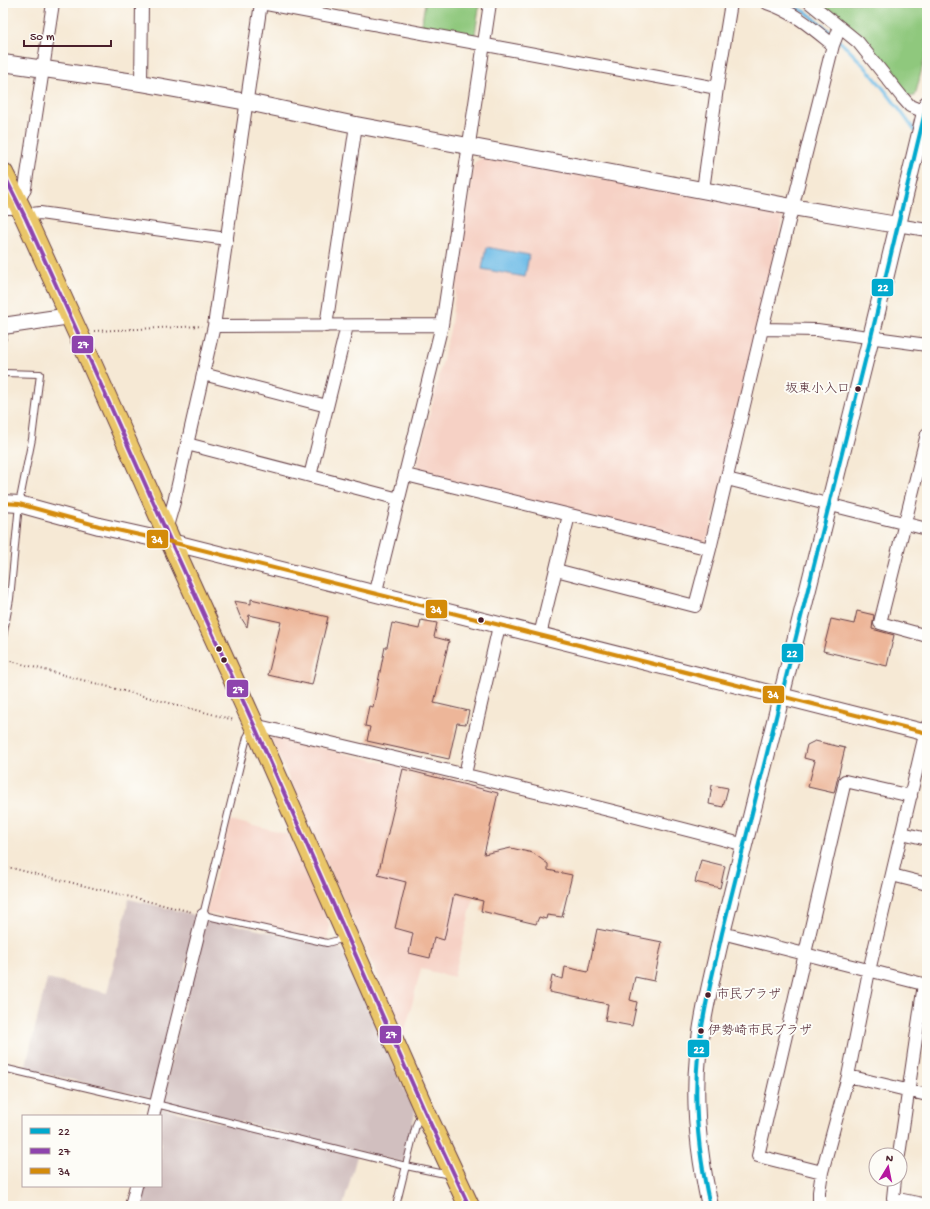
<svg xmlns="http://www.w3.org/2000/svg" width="930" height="1209" font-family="'Gochi Hand','Klee One',sans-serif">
<rect width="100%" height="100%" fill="#fdfcf7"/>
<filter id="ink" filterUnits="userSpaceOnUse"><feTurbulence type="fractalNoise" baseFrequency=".025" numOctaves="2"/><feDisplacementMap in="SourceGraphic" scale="8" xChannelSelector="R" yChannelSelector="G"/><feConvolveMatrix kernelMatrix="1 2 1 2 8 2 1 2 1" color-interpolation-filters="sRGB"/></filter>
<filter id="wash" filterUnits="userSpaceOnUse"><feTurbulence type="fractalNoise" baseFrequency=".012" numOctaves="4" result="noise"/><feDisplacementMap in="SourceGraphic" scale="16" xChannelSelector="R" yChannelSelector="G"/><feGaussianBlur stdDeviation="0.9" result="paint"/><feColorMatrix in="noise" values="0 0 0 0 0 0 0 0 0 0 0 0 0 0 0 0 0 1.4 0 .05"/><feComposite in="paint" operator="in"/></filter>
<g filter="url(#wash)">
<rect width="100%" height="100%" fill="#f6e9d5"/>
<path fill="#f6d1c5" d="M483,157L779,211L783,217L708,540L702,544L420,473L417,467L450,330L474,163Z
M271,736L500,790L454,977L421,969L404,1035L271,739Z
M230,820L290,835L330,926L327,940L206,913Z"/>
<path fill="#d1bfbf" d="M129,899L199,916L152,1098L25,1069L47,979L107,993Z
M205,918L342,949L415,1113L404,1163L161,1102Z
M161,1108L357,1156L343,1206H135L140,1186H161V1116H158Z"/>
<path fill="#8fc87d" stroke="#6c7454" d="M425,3H480L475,34L470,38L421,28Z
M819,3H927V49L915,96L907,97Z"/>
<path fill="#6cbbe7" stroke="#5b6d89" d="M486,247L529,255L525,277L482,269Z"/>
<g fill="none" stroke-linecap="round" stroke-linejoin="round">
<path stroke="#6cbbe7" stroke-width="3.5" d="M785,3L806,12L834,35
M838,40C868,66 892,99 915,131"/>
</g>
<g id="blocks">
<path fill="#edb699" d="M251,599L328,617L312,685L268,675L281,622L249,615L247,627L240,616L234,601L251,604Z
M857,611L874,615L872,629L894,635L887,666L823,651L831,619L854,624Z
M421,620L437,623L434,637L449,641L434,703L469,711L466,724L457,723L449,759L367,741L370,727L365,726L369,706L373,707L385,647H387L392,623L419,629Z
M815,741L845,748L834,793L808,787L815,761L804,758L807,745Z
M403,769L498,793L484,854L511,848L533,853L548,864V870L572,875L562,917L547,915L546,919L539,917L536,924L481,911L483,901L454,894L444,940L434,937L430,958L409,953L413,933L395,928L406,882L378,875Z
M712,785L728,788L723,807L709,804Z
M701,860L725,866L720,888L695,882Z
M597,929L662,942L654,981L635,977L630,1000L637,1002L632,1026L605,1021L608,1004L549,992L552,976L563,979L565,967L588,972Z"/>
</g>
</g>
<g filter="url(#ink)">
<use href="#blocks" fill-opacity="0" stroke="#643d44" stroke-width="1"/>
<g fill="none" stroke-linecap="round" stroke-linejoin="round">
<g stroke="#643d44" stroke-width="8">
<path id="service" d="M3,338L5,327
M3,373L40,374L32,439L19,504L10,599L3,637
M251,730L247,737L203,915L327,943L346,938
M3,1068L156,1104L406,1166L445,1174L451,1173
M396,1206L416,1125L419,1118L423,1114"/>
</g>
<g stroke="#643d44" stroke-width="14">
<path id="minor" d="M261,3L717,88
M767,3C794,12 811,27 833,45
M810,3L858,42L902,97L910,106L927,113
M141,83L142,3
M703,190L717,88L731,3
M3,208H13L18,203L25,188L53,3
M25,217L32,214L40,213L227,239
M897,225L927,230
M214,326L442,325
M326,326L356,125
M762,329L817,330L927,345
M203,374L327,406
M927,434L880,623L927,636
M187,444L399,499
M406,475L710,549L762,329L833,45L840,27
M310,476L347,326
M727,479L927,529
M166,530L174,502L214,326L261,3
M556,570L695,606L710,549
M375,595L442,325L490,3
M540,635L569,515
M254,725C418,763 582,802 745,845
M465,774L499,626
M902,833L927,839
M892,875L927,884
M722,933L927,985
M848,1076L927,1095
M153,1116L203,915
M899,1155L924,984
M822,1172L758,1156L845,781L911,796
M895,1179L893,1198L927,1205
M131,1206L136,1186
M819,1206V1192L822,1172L848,1076L869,971L927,726"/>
</g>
<g stroke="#643d44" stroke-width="18">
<path id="tertiary" d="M3,63L141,83L247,102L356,125L792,207L897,225
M3,326L70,316
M3,503L19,504L99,526L171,542L927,733
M710,1206C699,1157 693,1106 698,1055C702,1014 713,974 722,933L871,337L927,104"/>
</g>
<g stroke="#643d44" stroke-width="22">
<path id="primary" d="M3,173L25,217L77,331L171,542L254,725L425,1112L469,1206"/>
</g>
<path stroke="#643d44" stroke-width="2" stroke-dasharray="1 3" stroke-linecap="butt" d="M94,331L202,326
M3,659L234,720
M3,866L192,912"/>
<use href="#service" stroke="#fff" stroke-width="6"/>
<use href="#minor" stroke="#fff" stroke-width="12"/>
<use href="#tertiary" stroke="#fff" stroke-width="16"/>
<use href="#primary" stroke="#eac669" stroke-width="20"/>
<g stroke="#fdfcf7" stroke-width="7">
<path id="bus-1" d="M710,1206C699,1157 693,1106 698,1055C702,1014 713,974 722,933L871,337L927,104"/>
</g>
<g stroke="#fdfcf7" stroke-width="7">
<path id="bus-2" d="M3,173L25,217L77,331L171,542L254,725L425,1112L469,1206"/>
</g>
<g stroke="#fdfcf7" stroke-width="7">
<path id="bus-3" d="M3,503L19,504L99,526L171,542L927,733"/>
</g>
<use href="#bus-1" stroke="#00a9ce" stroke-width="4"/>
<use href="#bus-2" stroke="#8e44ad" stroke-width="4"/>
<use href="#bus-3" stroke="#d48b09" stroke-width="4"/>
</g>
</g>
<g fill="#4a1f2b" stroke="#fdfcf7" stroke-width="1.5">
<circle cx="858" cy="389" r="3.5"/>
<circle cx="481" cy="620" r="3.5"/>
<circle cx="219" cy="649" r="3.5"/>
<circle cx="224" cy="660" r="3.5"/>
<circle cx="708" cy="995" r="3.5"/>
<circle cx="701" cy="1031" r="3.5"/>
</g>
<g text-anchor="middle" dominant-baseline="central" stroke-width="4" stroke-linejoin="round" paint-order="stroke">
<g font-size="13" fill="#4a1f2b" stroke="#fdfcf7" text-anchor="start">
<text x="850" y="389" text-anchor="end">坂東小入口</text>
<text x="716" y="995">市民プラザ</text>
<text x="708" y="1031">伊勢崎市民プラザ</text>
</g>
</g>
<g stroke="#fdfcf7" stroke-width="1.5">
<rect x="871" y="278" width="23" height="19" rx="4" fill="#00a9ce"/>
<rect x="71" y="335" width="23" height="19" rx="4" fill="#8e44ad"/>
<rect x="146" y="529" width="23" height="20" rx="4" fill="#d48b09"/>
<rect x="425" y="599" width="23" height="20" rx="4" fill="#d48b09"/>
<rect x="781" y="643" width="23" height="20" rx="4" fill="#00a9ce"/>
<rect x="226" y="679" width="23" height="19" rx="4" fill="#8e44ad"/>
<rect x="762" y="685" width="23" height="19" rx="4" fill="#d48b09"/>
<rect x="379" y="1025" width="23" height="19" rx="4" fill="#8e44ad"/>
<rect x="687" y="1039" width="23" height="19" rx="4" fill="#00a9ce"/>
</g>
<g font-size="11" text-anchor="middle" font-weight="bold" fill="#fff">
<text x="883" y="291">22</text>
<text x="83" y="348">27</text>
<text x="157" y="543">34</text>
<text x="436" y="613">34</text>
<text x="792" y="657">22</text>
<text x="238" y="693">27</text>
<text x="773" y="698">34</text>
<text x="391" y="1038">27</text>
<text x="699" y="1053">22</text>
</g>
<rect width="930" height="1209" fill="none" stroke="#fdfcf7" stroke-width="16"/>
<rect x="22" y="1115" width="140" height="72" fill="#fdfcf7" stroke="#b5a4a5"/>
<rect x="30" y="1128" width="20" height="6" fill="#00a9ce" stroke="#b5a4a5"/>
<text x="58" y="1135" font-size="12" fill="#4a1f2b">22</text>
<rect x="30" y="1148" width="20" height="6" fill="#8e44ad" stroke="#b5a4a5"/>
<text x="58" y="1155" font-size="12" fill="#4a1f2b">27</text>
<rect x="30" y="1168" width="20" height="6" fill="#d48b09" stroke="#b5a4a5"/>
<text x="58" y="1175" font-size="12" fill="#4a1f2b">34</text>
<g transform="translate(888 1167) rotate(10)"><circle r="19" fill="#fdfcf7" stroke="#b5a4a5"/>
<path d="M0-3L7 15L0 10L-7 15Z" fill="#b5179e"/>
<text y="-6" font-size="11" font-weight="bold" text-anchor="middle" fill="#4a1f2b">N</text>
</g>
<path d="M24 40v6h87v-6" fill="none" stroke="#4a1f2b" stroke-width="2"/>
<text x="30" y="40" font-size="12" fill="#4a1f2b" stroke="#fdfcf7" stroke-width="3" paint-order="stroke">50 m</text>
</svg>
